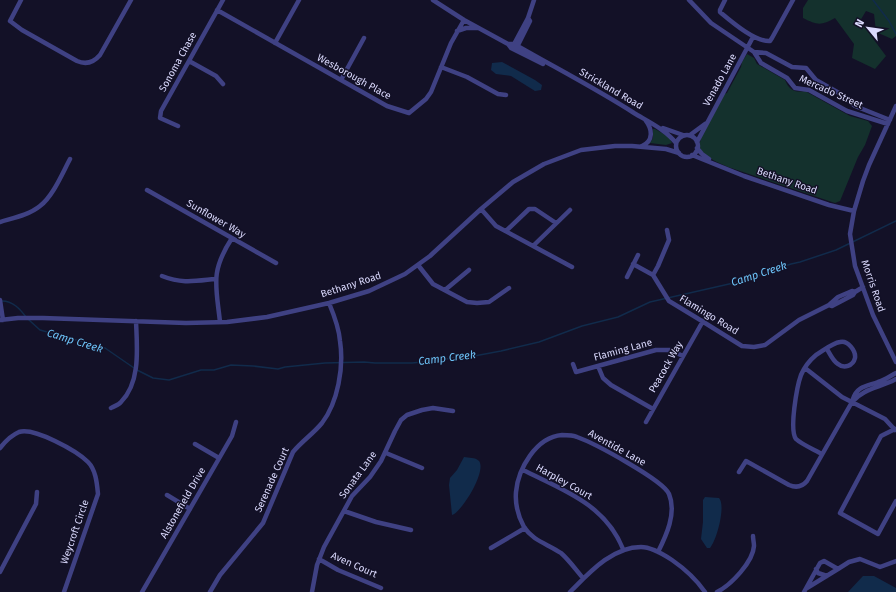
<svg xmlns="http://www.w3.org/2000/svg" width="896" height="592" font-family="'Fira Sans',sans-serif">
<rect width="100%" height="100%" fill="#131127"/>
<path fill="#14312d" d="M808,0H896V36L892,39L876,32L874,14L866,11L860,21L886,56L875,69L852,58L854,44L835,18C821,26 817,25 803,18V8Z
M747,54L754,58L757,64L785,80C789,90 795,93 805,91L850,116L868,121L872,126L865,145L858,157L840,201L835,203L737,170C727,167 704,158 700,148C697,137 719,104 724,94L727,93L741,67L742,62Z
M653,129H655L669,137L672,143L666,145L650,143L653,138Z"/>
<path fill="#112b4b" d="M502,62L535,80L542,85L541,90L535,91L511,76L496,74L491,70L492,63Z
M464,457C469,458 475,457 479,461C487,471 462,512 452,515L449,485L450,478L457,470Z
M705,497L719,498C726,505 717,540 710,548H707L701,539L703,522V500Z
M863,576H874L896,588V592H848Z"/>
<g fill="none" stroke-linecap="round" stroke-linejoin="round">
<path stroke="#112b4b" stroke-width="1.5" d="M873,0L889,21L896,34
M2,301C13,301 20,309 26,317
M29,320L40,330L105,348L134,368
M137,370L153,378L169,380L201,370H214L231,365L253,366L278,369L285,367L325,363L364,362L375,363H412L442,360L456,357H469L501,351L539,342L582,326L618,317L650,302L751,279L773,270L791,264L800,262L836,250L896,221"/>
<path stroke="#3f4183" stroke-width="4.5" d="M21,0L10,21L22,30L77,61C86,65 94,62 100,55L131,0
M433,0L464,20L508,44H514C554,67 595,88 634,113C649,122 666,130 676,143
M689,0L711,23L754,52L761,63L787,78L795,88L809,90L847,111L888,124
M725,0L720,10V12C732,22 755,42 770,41L772,38L793,0
M217,10L387,106L409,113L426,99L431,92L451,43L464,20
M457,31L466,28H477
M275,43L299,0
M508,44L511,48L543,64
M513,46L528,18L534,0
M516,49L530,21L528,18
M754,52L766,53L792,67L806,68L816,80L839,93L855,106L890,120
M189,61L216,76L223,84
M441,67L467,77L498,94L506,95
M341,80L364,38
M896,106L869,165L863,181L854,211L850,234L855,266L873,315L896,362
M178,126L160,118L161,111L223,0
M663,128L683,135
M690,135L705,124
M676 146a11 11 0 1 1 22 0a11 11 0 1 1-22 0Z
M697,142L753,37
M642,146C654,141 652,129 646,121
M697,148L702,154L709,159
M692,155L744,176L829,205L854,211
M147,190L276,263
M481,209L496,226L572,267
M0,222C13,218 29,215 40,206C53,196 62,174 70,159
M506,231L529,209H535L556,223
M533,246L570,210
M633,264L653,275L669,301L697,318L742,346L754,347L765,345L799,320L829,305L838,297L852,291L855,292L863,287
M418,265L433,284L467,302L477,303L489,302L509,288
M653,275L658,266L669,240L667,230
M162,276C182,284 195,281 215,279
M627,277L638,255
M445,290L469,270
M0,300L3,320
M829,305L832,306L853,295L855,292
M0,320L18,318H43L186,323L227,322L267,317L329,303L369,291L405,274L430,256L481,209L513,182L544,164L581,150L615,146H632L666,149L679,153
M220,322C216,285 210,272 232,238
M573,364L576,372L656,350H670L683,356
M598,366L603,378L611,385L653,409
M805,368L842,397L885,419L895,430
M853,399C857,386 867,386 878,382C885,380 890,376 896,373
M111,408C114,406 119,405 121,402C141,382 137,347 136,321
M646,422L703,321
M895,429L881,436L840,513L878,534L896,501
M195,444L219,458
M0,448C4,443 12,435 19,432C34,427 77,451 88,462C96,470 97,484 98,494L64,592
M386,453L422,468
M822,454C815,450 801,444 796,439C789,430 797,386 801,375C804,368 810,360 816,355C823,351 832,343 840,342C848,340 856,351 855,358C853,366 844,369 838,364C833,361 830,354 827,349
M523,470C563,490 605,504 623,549
M739,472L746,461L789,485C796,488 802,487 807,481L852,402C864,388 880,388 896,379
M167,495L190,509
M344,511L376,522L411,530
M491,548L525,528
M319,559L338,570L381,588
M816,569L818,573L827,576
M0,572L36,504L37,492
M583,578C576,570 569,560 561,553C548,544 533,541 524,527C518,516 515,504 516,492C518,469 536,437 562,435C567,435 573,435 577,437C594,443 663,480 669,494C677,513 666,536 658,552
M807,588L838,569
M142,592L232,436L236,422
M210,592L220,575L263,523L293,452C302,441 313,434 322,423C338,402 344,367 340,341C339,328 334,315 329,303
M312,592L317,565L324,547L352,496L370,477L381,461L395,431L401,420L407,415L422,410L433,408L453,411
M570,592C589,573 612,547 641,547C651,547 663,554 672,560C685,569 696,579 705,592
M717,592C731,585 753,562 754,546C754,543 753,539 753,536
M804,592L820,563L824,561L838,569L849,562L860,559L880,567L896,561"/>
</g>
<g text-anchor="middle" dominant-baseline="central" stroke-width="3" stroke-linejoin="round" paint-order="stroke">
<g font-size="10" fill="#dad9fd" stroke="#131127">
<text transform="translate(178 62) rotate(-61)">Sonoma Chase</text>
<text transform="translate(354 77) rotate(29)">Wesborough Place</text>
<text transform="translate(720 80) rotate(-61)">Venado Lane</text>
<text transform="translate(611 89) rotate(30)">Strickland Road</text>
<text transform="translate(831 92) rotate(24)">Mercado Street</text>
<text transform="translate(787 181) rotate(19)">Bethany Road</text>
<text transform="translate(216 219) rotate(30)">Sunflower Way</text>
<text transform="translate(351 285) rotate(-18)">Bethany Road</text>
<text transform="translate(873 286) rotate(71)">Morris Road</text>
<text transform="translate(709 315) rotate(31)">Flamingo Road</text>
<text transform="translate(623 350) rotate(-15)">Flaming Lane</text>
<text transform="translate(666 367) rotate(-60)">Peacock Way</text>
<text transform="translate(617 448) rotate(29)">Aventide Lane</text>
<text transform="translate(358 475) rotate(-54)">Sonata Lane</text>
<text transform="translate(272 480) rotate(-66)">Serenade Court</text>
<text transform="translate(564 482) rotate(29)">Harpley Court</text>
<text transform="translate(183 503) rotate(-60)">Alstonefield Drive</text>
<text transform="translate(75 532) rotate(-71)">Weycroft Circle</text>
<text transform="translate(354 565) rotate(24)">Aven Court</text>
</g>
<g font-size="11" font-style="italic" fill="#6cc2f7" stroke="#131127">
<text transform="translate(759 274) rotate(-18)">Camp Creek</text>
<text transform="translate(75 341) rotate(17)">Camp Creek</text>
<text transform="translate(447 358) rotate(-7)">Camp Creek</text>
</g>
</g>
<g transform="translate(868 28) rotate(299)" stroke="#131127" stroke-width="3" paint-order="stroke">
<path d="M0-3L7 15L0 10L-7 15Z" fill="#dad9fd"/>
<text y="-6" font-size="11" font-weight="bold" text-anchor="middle" fill="#dad9fd">N</text>
</g>
</svg>
